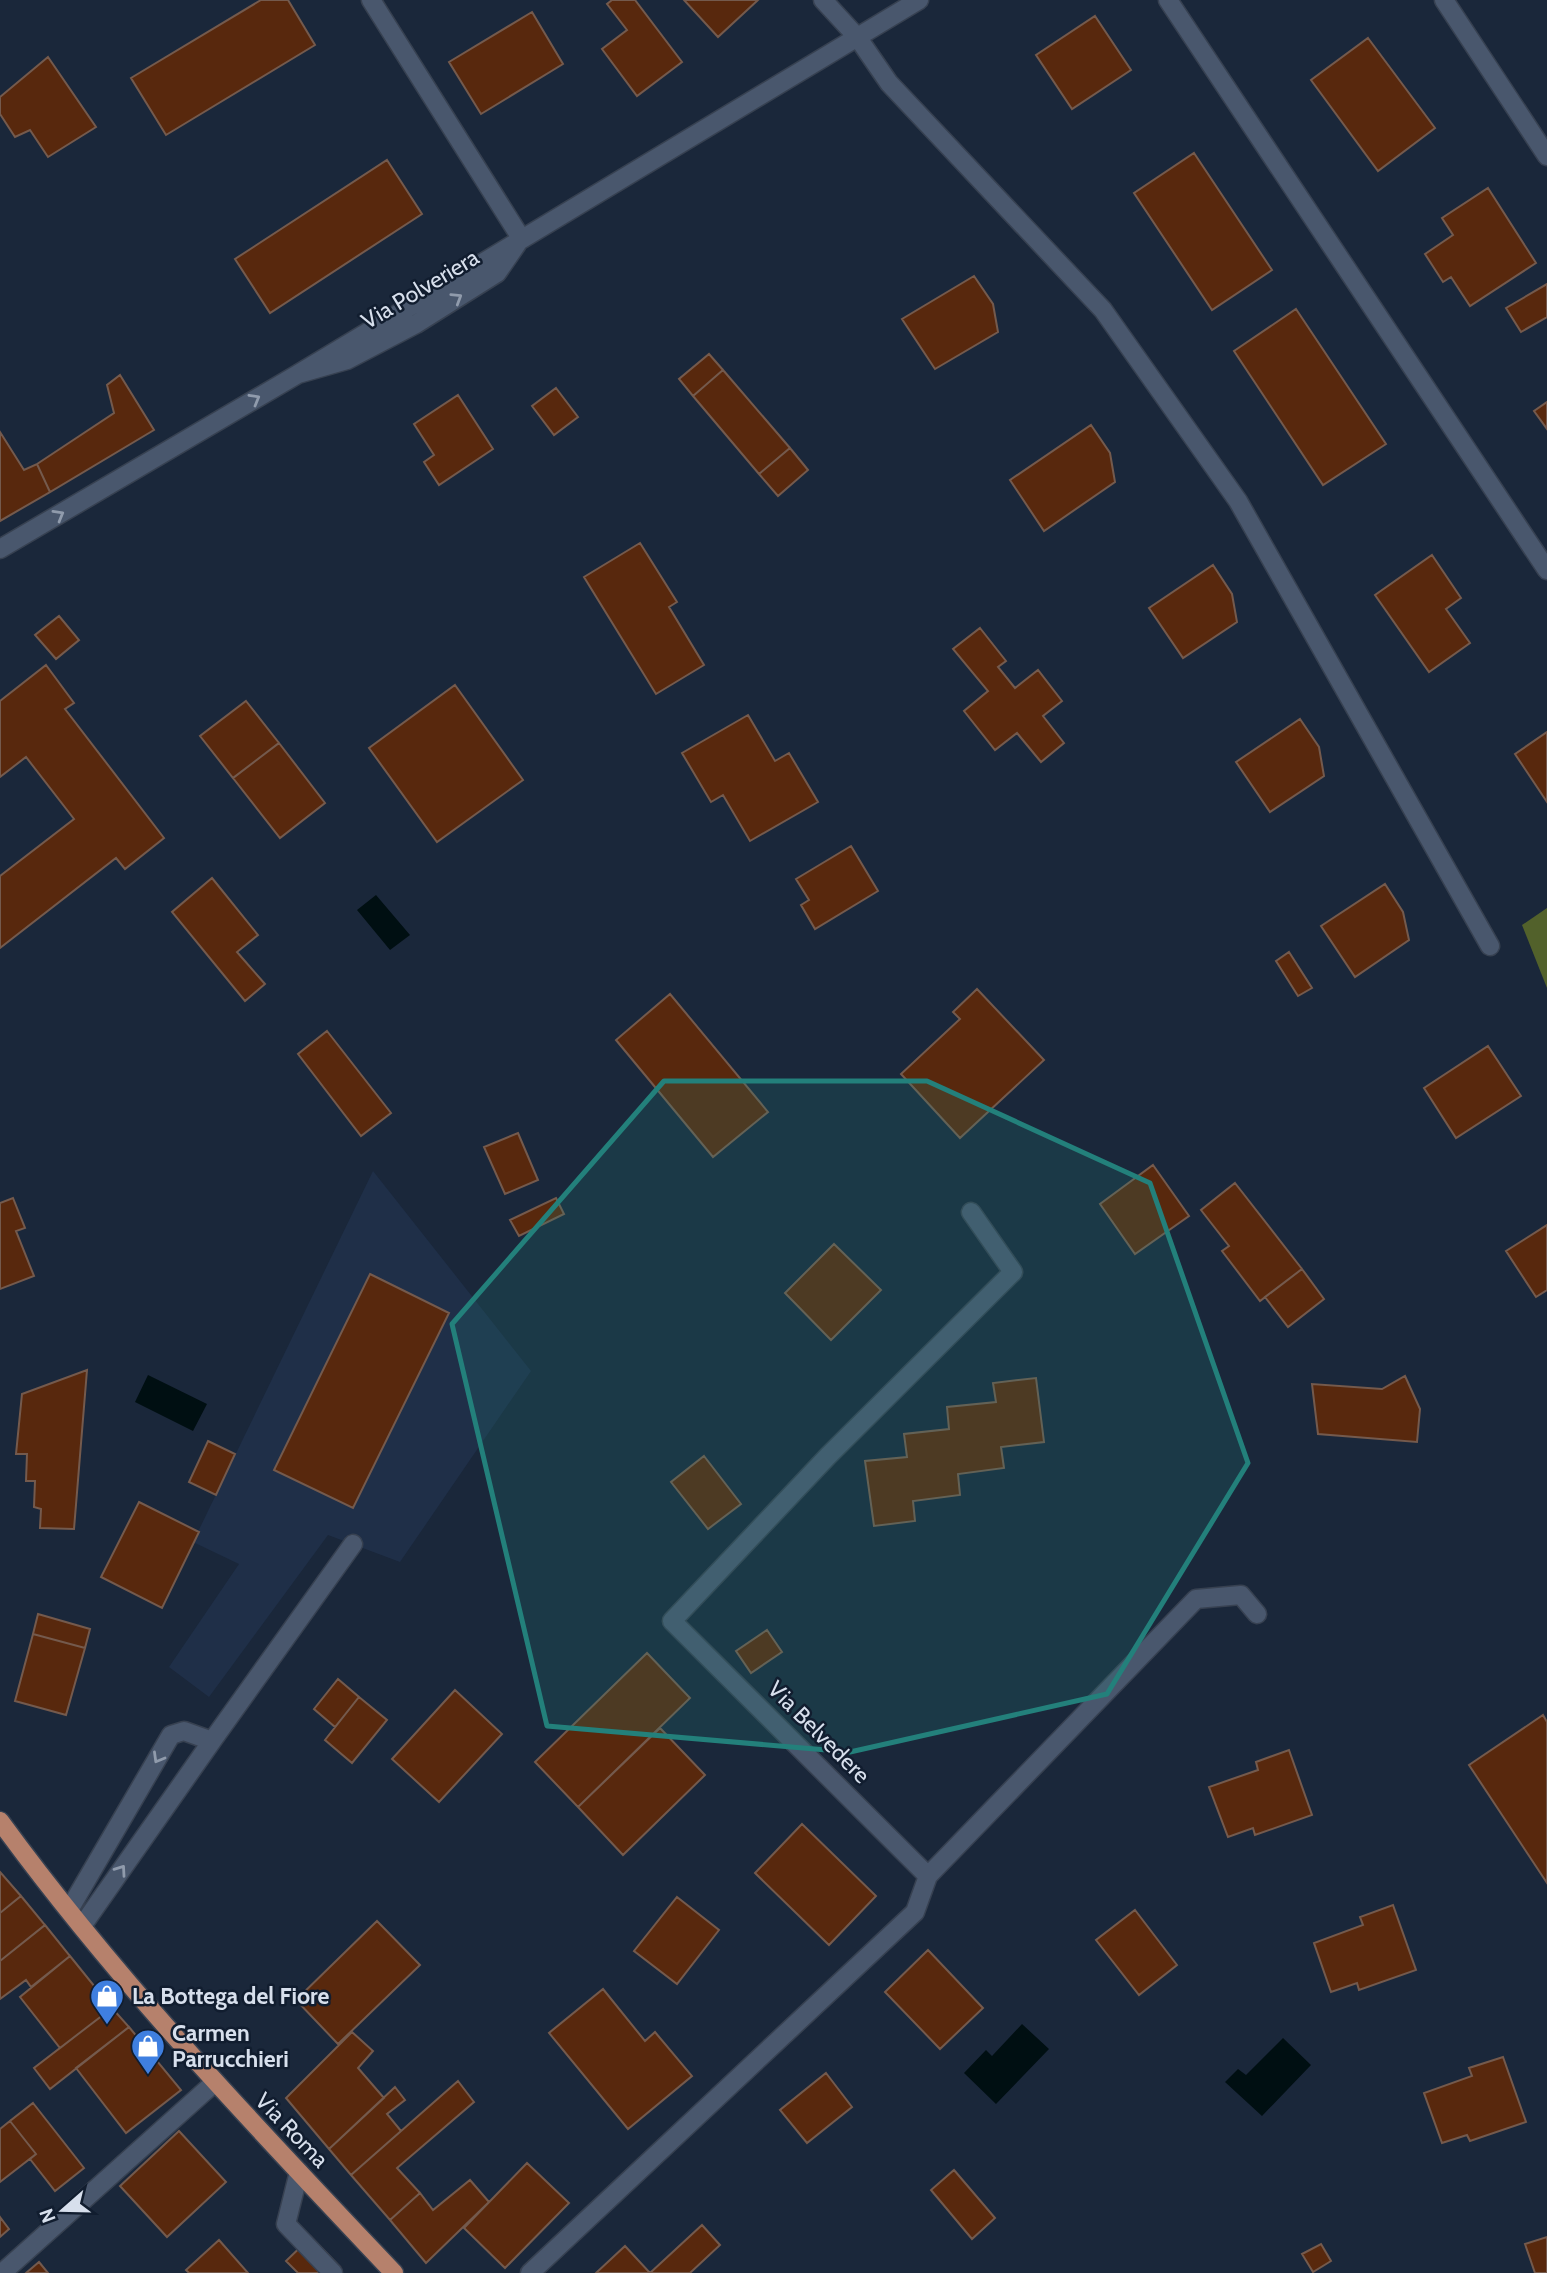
<svg xmlns="http://www.w3.org/2000/svg" width="1547" height="2273" font-family="Cabin,sans-serif">
<rect width="100%" height="100%" fill="#1a273a"/>
<path fill="#1f2f48" d="M373,1171L531,1371L400,1562L328,1535L209,1697L169,1667L239,1564L193,1542Z"/>
<path fill="#52612b" d="M1547,908V988L1522,925Z"/>
<path fill="#000f12" d="M376,895L410,935L390,950L357,910Z
M148,1375L207,1404L193,1431L135,1402Z
M1022,2024L1049,2049L996,2104L964,2073L986,2050L992,2056Z
M1283,2038L1311,2065L1262,2116L1225,2082L1238,2069L1246,2075Z"/>
<path fill="#58280d" stroke="#745a4d" stroke-width="2" d="M261,0H288L315,45L166,135L131,78Z
M612,0H635L682,62L637,96L602,49L627,30L607,4Z
M684,0H758L718,37Z
M532,12L563,64L481,114L449,62Z
M1095,16L1131,70L1072,109L1036,55Z
M1368,38L1435,128L1378,171L1311,80Z
M48,57L96,127L48,157L30,130L15,137L0,114V97Z
M1194,153L1272,270L1212,310L1134,193Z
M387,160L422,214L270,313L235,259Z
M1488,188L1536,263L1470,306L1451,277L1443,282L1425,254L1453,235L1442,218Z
M974,276L993,304L998,332L935,369L902,319Z
M1547,284V317L1521,332L1506,308Z
M1296,309L1386,444L1323,485L1234,351Z
M709,354L723,370L693,396L679,379Z
M723,370L790,448L759,474L693,396Z
M120,375L154,430L50,492L37,464L114,413L107,385Z
M556,388L578,417L554,435L532,406Z
M458,395L493,449L439,485L424,462L434,455L414,424Z
M1547,402V429L1534,411Z
M1091,425L1110,453L1115,482L1044,531L1010,480Z
M0,432L24,470L37,464L50,492L0,521Z
M790,448L808,470L778,496L759,474Z
M640,543L677,602L669,607L704,665L656,694L584,577Z
M1432,555L1461,598L1446,609L1470,643L1429,672L1375,595Z
M1213,565L1232,594L1237,622L1183,658L1149,608Z
M59,616L79,640L56,659L35,635Z
M980,628L1006,661L998,667L1015,688L1038,670L1062,701L1043,716L1064,743L1041,762L1017,733L995,750L964,711L988,691L953,649Z
M46,665L74,703L65,709L164,838L125,869L116,858L0,948V876L74,819L26,757L0,777V701Z
M455,685L523,780L437,842L369,748Z
M246,701L279,743L233,778L200,736Z
M748,715L775,761L789,753L818,802L750,841L723,795L711,802L682,753Z
M1300,719L1319,747L1324,776L1270,812L1236,762Z
M1547,732V802L1515,754Z
M279,743L325,803L280,838L233,778Z
M851,846L878,891L815,929L801,905L809,900L796,879Z
M212,878L258,935L237,952L265,984L245,1001L172,912Z
M1385,884L1403,912L1409,940L1355,977L1321,926Z
M1289,952L1312,988L1298,996L1276,961Z
M977,989L1044,1060L960,1138L901,1074L960,1019L953,1012Z
M670,994L768,1112L713,1157L616,1040Z
M327,1031L391,1113L361,1136L298,1054Z
M1488,1046L1521,1096L1456,1138L1424,1088Z
M518,1133L538,1180L505,1194L484,1147Z
M1153,1165L1189,1216L1135,1254L1100,1204Z
M1235,1183L1302,1269L1260,1301L1222,1251L1229,1246L1201,1210Z
M13,1198L25,1228L16,1231L34,1276L0,1289V1203Z
M556,1198L564,1214L519,1236L510,1220Z
M1547,1225V1290L1536,1297L1506,1251Z
M834,1244L881,1290L831,1340L785,1293Z
M1302,1269L1324,1299L1288,1327L1265,1297Z
M370,1274L449,1313L353,1508L274,1470Z
M87,1370L74,1529L40,1528L41,1509L34,1507L35,1481H26L27,1454H16L22,1394Z
M1405,1376L1420,1409L1417,1442L1318,1434L1312,1384L1382,1389Z
M1036,1378L1044,1442L1001,1447L1004,1468L958,1474L960,1495L913,1501L915,1521L874,1526L865,1461L907,1457L904,1434L949,1429L947,1407L996,1402L993,1383Z
M208,1441L235,1454L216,1495L189,1482Z
M704,1456L741,1504L708,1529L671,1482Z
M139,1502L199,1532L162,1608L101,1577Z
M38,1614L90,1629L85,1648L33,1634Z
M767,1630L782,1652L751,1673L736,1651Z
M33,1634L85,1648L66,1715L15,1701Z
M647,1653L690,1698L578,1807L535,1762Z
M338,1679L359,1697L335,1727L314,1709Z
M455,1690L502,1734L439,1802L392,1759Z
M359,1697L387,1720L352,1763L325,1740Z
M1543,1715L1547,1722V1883L1469,1765Z
M660,1728L705,1775L623,1855L578,1807Z
M1289,1750L1312,1815L1255,1835L1253,1828L1228,1837L1209,1787L1258,1770L1256,1762Z
M802,1824L876,1896L829,1945L755,1873Z
M0,1872L21,1896L0,1913Z
M21,1896L45,1925L0,1961V1913Z
M677,1897L719,1930L677,1984L634,1951Z
M1393,1905L1416,1970L1359,1990L1357,1983L1331,1992L1314,1943L1363,1925L1360,1917Z
M1135,1910L1177,1965L1139,1995L1096,1940Z
M377,1921L420,1965L338,2044L296,2000Z
M45,1925L70,1956L31,1987L26,1980L0,1999V1961Z
M928,1950L983,2008L940,2049L885,1992Z
M70,1956L112,2008L60,2048L20,1997Z
M603,1989L645,2041L655,2032L692,2076L628,2129L549,2033Z
M112,2008L129,2027L50,2089L34,2068Z
M129,2027L181,2090L126,2133L76,2068Z
M352,2032L373,2051L358,2068L384,2098L329,2149L286,2098Z
M1503,2057L1526,2122L1470,2141L1467,2135L1442,2143L1424,2093L1472,2076L1469,2068Z
M826,2073L852,2107L807,2143L780,2110Z
M458,2081L474,2102L397,2168L420,2193L390,2220L351,2175Z
M395,2087L405,2100L387,2114L401,2131L351,2175L329,2149Z
M33,2103L84,2168L55,2191L30,2159L36,2154L10,2121Z
M10,2121L36,2154L0,2182V2129Z
M179,2131L226,2182L167,2237L120,2186Z
M527,2163L569,2203L505,2268L464,2228Z
M954,2170L995,2218L972,2239L931,2190Z
M470,2180L489,2202L426,2263L390,2220L420,2193L433,2210Z
M0,2217L9,2229L0,2237Z
M702,2225L720,2245L690,2273H596L625,2246L650,2273Z
M311,2237L340,2267L333,2273H298L286,2261Z
M1547,2237V2273H1535L1525,2244Z
M219,2240L248,2273H189L186,2270Z
M1321,2244L1331,2261L1313,2272L1302,2254Z
M39,2262L48,2273H26Z"/>
<g fill="none" stroke-linecap="round" stroke-linejoin="round">
<g stroke="#374151" stroke-width="21">
<path id="minor" d="M371,0L521,238
M823,0L858,38L889,83L1103,310L1238,501L1490,946
M1168,0L1547,570
M1444,0L1547,156
M298,374L919,0
M0,549L298,374L347,360L416,324L497,273L517,244
M212,1741L353,1544
M928,1876L1196,1599L1241,1595L1257,1614
M69,1910L171,1735L184,1731L212,1741L82,1926
M299,2172L286,2224L333,2273
M2,2273L214,2083
M530,2273L915,1912L928,1876L672,1621L828,1456L1013,1272L971,1212"/>
</g>
<g stroke="#374151" stroke-width="21">
<path id="major" d="M0,1821C118,1983 257,2128 394,2273"/>
</g>
<use href="#minor" stroke="#49576d" stroke-width="18"/>
<use href="#major" stroke="#b6816c" stroke-width="18"/>
</g>
<defs><path id="oneway-chevron" d="M-2-3.5L2.5 0L-2 3.5" fill="none" stroke-width="1.6" stroke-linecap="round" stroke-linejoin="round" transform="scale(1.75)"/></defs>
<g stroke="#909bac">
<use href="#oneway-chevron" transform="translate(457 298) rotate(-32)"/>
<use href="#oneway-chevron" transform="translate(255 399) rotate(-30)"/>
<use href="#oneway-chevron" transform="translate(59 515) rotate(-30)"/>
<use href="#oneway-chevron" transform="translate(158 1758) rotate(120)"/>
<use href="#oneway-chevron" transform="translate(121 1870) rotate(-55)"/>
</g>
<path fill="#23807b" fill-opacity="0.2" stroke="#23807b" stroke-width="5" stroke-linejoin="round" d="M664,1081H927L1150,1183L1248,1463L1107,1694L850,1752L547,1726L452,1324Z"/>
<defs>
<g id="shop-pin" transform="scale(1.75)"><path d="M0 17L-7.5 6A9.5 9.5 0 1 1 7.5 6Z" fill="#3f7fe0" stroke="#111d2f"/><path d="M-5-2.5h2.3a2.7 3.5 0 0 1 5.4 0H5L5.5 6h-11ZM-1.5-2.5h3a1.5 2.3 0 0 0-3 0Z" fill="#fff"/></g>
</defs>
<g fill-rule="evenodd">
<use href="#shop-pin" x="107" y="1996"/>
<use href="#shop-pin" x="148" y="2046"/>
</g>
<g text-anchor="middle" dominant-baseline="central" stroke-width="5" stroke-linejoin="round" paint-order="stroke">
<g font-size="23" fill="#d7dfec" stroke="#111d2f">
<text transform="translate(420 289) rotate(-31)">Via Polveriera</text>
<text transform="translate(819 1732) rotate(45)">Via Belvedere</text>
<text transform="translate(292 2130) rotate(46)">Via Roma</text>
</g>
<g font-size="23" font-weight="bold" fill="#d7dfec" stroke="#111d2f" text-anchor="start">
<text x="132" y="1996">La Bottega del Fiore</text>
<text x="172" y="2033">Carmen<tspan x="172" dy="26">Parrucchieri</tspan></text>
</g>
</g>
<g transform="translate(63 2210) rotate(250)" stroke="#111d2f" stroke-width="5" paint-order="stroke">
<path d="M0-5L12 26L0 18L-12 26Z" fill="#d7dfec"/>
<text y="-10" font-size="19" font-weight="bold" text-anchor="middle" fill="#d7dfec">N</text>
</g>
</svg>
